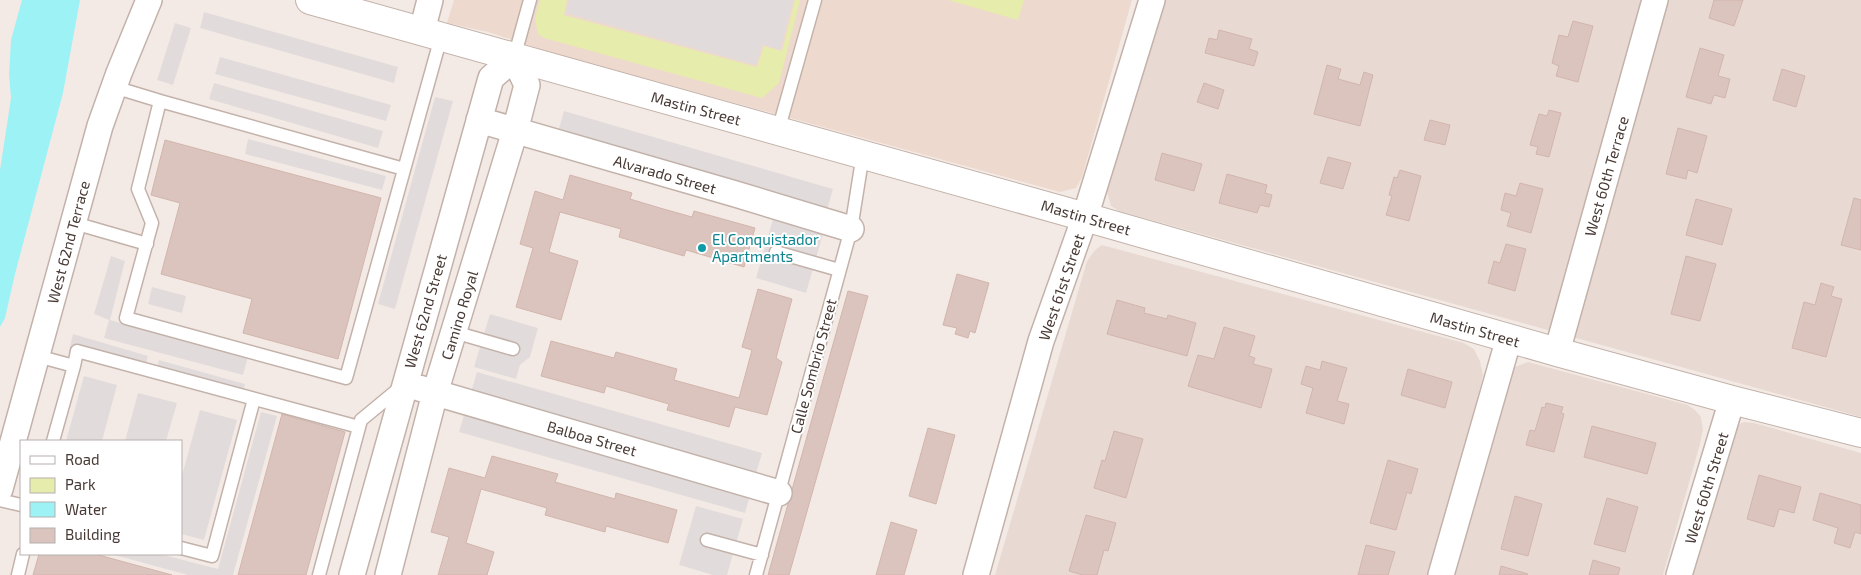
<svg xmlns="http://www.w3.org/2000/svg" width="1861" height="575" font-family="'Exo 2',sans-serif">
<rect width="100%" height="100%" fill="#f4eae5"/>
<path fill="#e8dad3" d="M1158,0H1861V417L1119,211L1111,206L1106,188Z
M1102,245L1464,343L1474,349L1480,361L1483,375L1480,388L1428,575H995L1087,261L1095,250Z
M1528,362L1688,405L1696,411L1701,417L1703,430L1700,444L1663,575H1452L1512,368Z
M1744,422L1754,423L1861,453V575H1689L1735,426Z"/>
<path fill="#eed9ce" d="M454,0H1132L1082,177L1076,188L1060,192L549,52L488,32L447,23Z"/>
<path fill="#e6ecab" d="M540,0H567L564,15L757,67L764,46L782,51L795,0H800L779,83L762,98L544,38L538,34L535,18Z
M948,0H1024L1018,20Z"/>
<path fill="#e1dcdb" d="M569,0H793L780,50L762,44L756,65L566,13Z
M204,12L398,67L394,83L200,28Z
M175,23L191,28L173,85L157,80Z
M220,57L391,105L386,121L215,74Z
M214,83L383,131L378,148L209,99Z
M435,97L453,101L395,309L378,304Z
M564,111L833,189L827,210L558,132Z
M248,139L386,176L382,190L245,154Z
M773,219L823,234L806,293L756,278Z
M111,256L125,261L110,320L248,357L243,375L104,338L109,320L94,314Z
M152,287L186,296L182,313L148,304Z
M490,314L538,328L530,357L520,365L516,379L474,367Z
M73,334L148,356L144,373L69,351Z
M159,360L245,384L240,402L154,378Z
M477,372L762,453L745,513L459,432Z
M84,376L117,385L102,441H66Z
M138,393L177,403L166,441H125Z
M200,410L237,420L204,540L181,534V479Z
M261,412L277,416L233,575H188L111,554H160L218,569Z
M696,506L743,519L727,575H713L679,565Z"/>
<path fill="#9df2f6" d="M22,0H80L63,93L15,274L5,318L0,327V170L11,98L9,75L11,40Z"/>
<path fill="#dac4bd" stroke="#d2b5ac" d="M1714,0H1743L1734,26L1709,18Z
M1573,21L1593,26L1578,82L1556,76L1559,66L1552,63L1559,35L1568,37Z
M1219,30L1252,39L1249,49L1258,52L1254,66L1205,53L1209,38L1217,40Z
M1700,48L1724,55L1718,76L1730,79L1725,98L1714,95L1711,104L1686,97Z
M1327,65L1341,69L1338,79L1360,85L1364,72L1373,75L1360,126L1314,114Z
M1782,69L1805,76L1796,107L1773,100Z
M1204,83L1224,90L1218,109L1197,102Z
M1549,110L1561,113L1549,157L1536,154L1538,147L1530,145L1539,114L1547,116Z
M1430,120L1450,125L1445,145L1424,140Z
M1678,128L1707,136L1697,173L1688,170L1686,179L1666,174Z
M165,140L381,198L338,359L243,333L252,299L161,274L180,203L151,195Z
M1162,153L1202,164L1194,191L1155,180Z
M1328,157L1351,163L1343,189L1320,183Z
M1400,170L1421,176L1409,221L1386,215L1392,196L1389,195L1394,177L1397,178Z
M1227,174L1267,185L1265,193L1272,195L1269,207L1260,205L1257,213L1219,203Z
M570,175L632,193L630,199L660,208L692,217L694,211L755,228L744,267L686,250L684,256L619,237L621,229L560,212L549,252L578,261L561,320L516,307L533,248L520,244L535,191L563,200Z
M1520,183L1543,189L1531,233L1507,226L1511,213L1501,210L1505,193L1516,196Z
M1854,198L1861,200V250L1841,245Z
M1696,199L1732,209L1722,245L1686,235Z
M1506,244L1526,249L1515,291L1488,283L1494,261L1500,263Z
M1686,256L1716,264L1700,321L1671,314Z
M957,274L989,283L975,333L970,331L968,338L955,334L957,328L943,325Z
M1821,283L1834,287L1831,296L1842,299L1826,357L1792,348L1804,302L1815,305Z
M758,289L792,299L776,358L782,362L767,415L735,407L729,427L667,410L669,404L606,386L604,393L541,376L551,341L614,358L616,352L677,369L674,380L739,398L752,350L742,347Z
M848,291L868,296L789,575H768Z
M1117,300L1145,308L1144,313L1167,319L1168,315L1196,323L1187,356L1107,334Z
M1224,327L1255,336L1249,356L1255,358L1253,364L1272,369L1261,408L1188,386L1198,355L1214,359Z
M1322,361L1347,368L1337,401L1349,404L1344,424L1306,413L1313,388L1301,384L1306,366L1320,370Z
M1408,369L1452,382L1445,408L1401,395Z
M1546,403L1563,407L1561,413L1564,414L1554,452L1526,445L1530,430L1535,431L1542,407L1545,408Z
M282,414L345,432L306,575H238Z
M1592,426L1656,443L1647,474L1584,457Z
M928,428L955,435L936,504L909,496Z
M1114,431L1143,439L1126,498L1094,488L1102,460L1105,461Z
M492,456L558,474L555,482L615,499L616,493L677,510L668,543L606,526L605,532L577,524L545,515L547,508L481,489L466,543L494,552L487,575H438L449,537L431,532L449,468L485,478Z
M1388,460L1418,469L1411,494L1407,492L1396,530L1370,523Z
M1759,475L1801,487L1794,513L1779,509L1774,527L1747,519Z
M1820,493L1861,505V534L1855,532L1850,548L1834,543L1838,528L1813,520Z
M1515,496L1542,504L1528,556L1501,549Z
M1607,498L1638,507L1625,552L1594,544Z
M1086,515L1116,523L1108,551L1104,550L1097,575H1082L1069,571Z
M891,522L917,530L904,575H876Z
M1366,545L1395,552L1388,575H1358Z
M39,554H95L172,575H33Z
M1593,560L1620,568L1618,575H1589Z
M1501,566L1528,574L1527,575H1499Z"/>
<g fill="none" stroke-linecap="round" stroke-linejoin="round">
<g stroke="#c3b2aa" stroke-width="15">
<path id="service" d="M514,58L530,0
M114,87L160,101L138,189L152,223L126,318L346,378L441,37
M160,101L404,169
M778,131L815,0
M74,223L147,244
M776,252L839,270
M454,332L513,349
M37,356L74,366L53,441
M74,366L77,351L359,427
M0,500L21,505
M707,540L762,555
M181,548L212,556L254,399
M18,575L23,554
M319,575L361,420L401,387
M756,575L851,229L863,154"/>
</g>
<g stroke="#c3b2aa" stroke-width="28">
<path id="minor" d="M422,31L430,0
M479,120L732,193L851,229
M1557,352L1655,0
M419,388L779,493
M0,489L100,126L119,73L149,0
M352,575L491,78L514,58L527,85L515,131L435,393L388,575
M976,575L1041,341L1085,217L1152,0
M1441,575L1509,338
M1679,575L1732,400"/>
</g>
<g stroke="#c3b2aa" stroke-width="30">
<path id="tertiary" d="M310,0L1064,211L1557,352L1732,400L1861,433"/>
</g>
<use href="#service" stroke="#fff" stroke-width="12"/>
<use href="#minor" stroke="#fff" stroke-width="25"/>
<use href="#tertiary" stroke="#fff" stroke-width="28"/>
</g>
<circle fill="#0f9aa8" stroke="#fff" stroke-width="2" cx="702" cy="248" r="5"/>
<g text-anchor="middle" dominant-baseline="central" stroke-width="4" stroke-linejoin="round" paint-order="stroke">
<g font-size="15" fill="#473934" stroke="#fff">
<text transform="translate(696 108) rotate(15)">Mastin Street</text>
<text transform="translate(665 174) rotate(16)">Alvarado Street</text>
<text transform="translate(1606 176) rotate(-74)">West 60th Terrace</text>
<text transform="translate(1086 217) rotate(16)">Mastin Street</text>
<text transform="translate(68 242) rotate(-75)">West 62nd Terrace</text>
<text transform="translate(1061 287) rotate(-71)">West 61st Street</text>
<text transform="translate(425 311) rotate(-74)">West 62nd Street</text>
<text transform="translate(459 315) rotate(-73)">Camino Royal</text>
<text transform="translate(1475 329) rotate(16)">Mastin Street</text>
<text transform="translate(813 366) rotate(-75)">Calle Sombrio Street</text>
<text transform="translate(592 438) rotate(16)">Balboa Street</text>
<text transform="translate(1706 488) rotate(-73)">West 60th Street</text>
</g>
<g font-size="15" fill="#0d838f" stroke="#fff" text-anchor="start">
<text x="712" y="239">El Conquistador<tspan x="712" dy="17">Apartments</tspan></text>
</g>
</g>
<rect x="20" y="440" width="162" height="115" fill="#ffffff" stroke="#b5b0ae"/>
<rect x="30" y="456" width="25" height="8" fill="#ffffff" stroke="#b5b0ae"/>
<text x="65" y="465" font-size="15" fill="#473934">Road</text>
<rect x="30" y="478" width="25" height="15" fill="#e6ecab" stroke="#b5b0ae"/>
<text x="65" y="490" font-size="15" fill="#473934">Park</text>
<rect x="30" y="502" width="25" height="15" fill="#9df2f6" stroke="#b5b0ae"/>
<text x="65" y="515" font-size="15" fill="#473934">Water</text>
<rect x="30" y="528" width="25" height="15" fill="#dac4bd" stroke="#b5b0ae"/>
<text x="65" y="540" font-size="15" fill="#473934">Building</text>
</svg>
